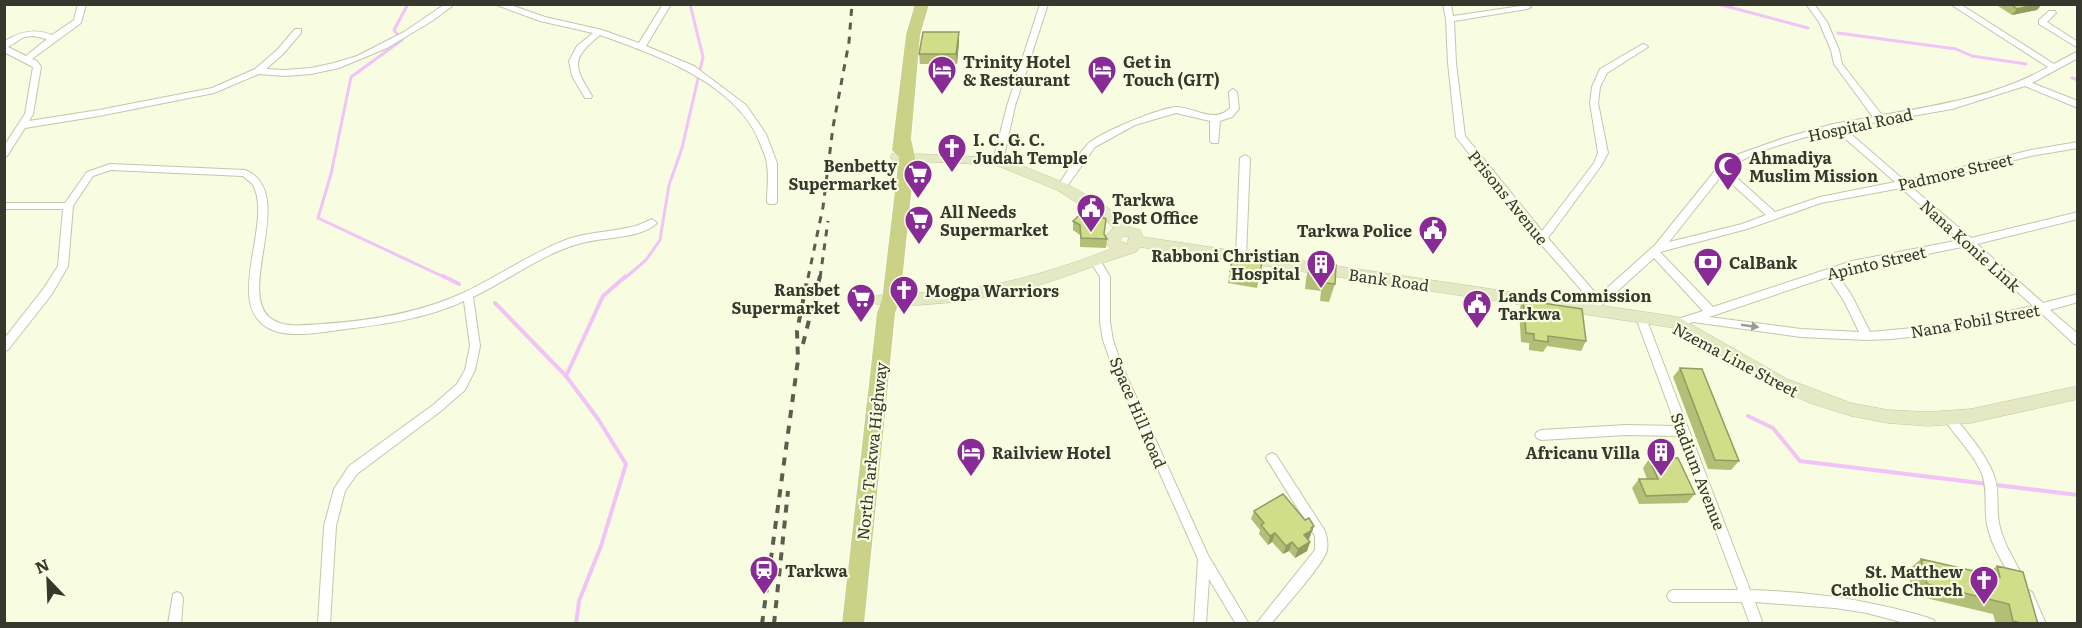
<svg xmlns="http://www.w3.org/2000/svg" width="2082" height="628" font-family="Literata,serif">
<rect width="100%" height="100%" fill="#f8fde1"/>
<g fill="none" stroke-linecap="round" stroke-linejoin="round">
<path stroke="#f2c3f7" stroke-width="3" d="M408,4L394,30L402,40L351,77L331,174L318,218L446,278
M1718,4L1808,28
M1838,33L1956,49L1972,56L2026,64
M2072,78L2078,80
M625,278L646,260L660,240L669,185L682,148L703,57L690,4"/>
<path stroke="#f2c3f7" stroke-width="4" d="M443,276L459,284
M495,303L566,376L598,419L626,464L601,546L579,601L576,624
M566,376L603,296L626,276
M1748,416L1773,428L1800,461L2078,495"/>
<g stroke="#c2c7ac" stroke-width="2">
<path id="street" d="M78,4H86L81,23L32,59L37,61L41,67L33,114L29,121L99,110L212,88L255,69L277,50L295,29H301V33L283,54L266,69L285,70L311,68L334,63L357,56L404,32L445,4H455L432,21L387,48L339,68L311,74L285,76L259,74L214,93L99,116L25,128L7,156L4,157V146L25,114L33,67L4,52V42C20,31 35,28 52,35L74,20ZM33,36L47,39L26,56L8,47L24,37Z
M494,4H508L545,17L602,30L639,43L663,4H671L646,46L694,66L746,105L766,134L777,163V202L775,204H769L767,202C767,190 769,177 767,165C767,158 762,150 760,143C737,83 656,55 600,35C571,59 573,65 592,96L591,98H585L572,76L569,61L577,46L593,33L540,21Z
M1040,4H1048L1015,106L1003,161L998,164L993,161L1007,106Z
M1443,4H1451L1453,16L1527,5L1531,7L1527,9L1454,21L1456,63L1465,136L1542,231L1594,163L1598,153L1590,103L1592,87L1600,69L1641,45L1644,44L1648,47L1607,73L1600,87L1598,103L1608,153L1601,166L1548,238L1598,296L1655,245L1718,167L1736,155L1784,138L1833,124L1873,117L1834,64L1831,50L1819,22L1806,4H1814L1827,22L1839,50L1842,64L1882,115C1939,105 1997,96 2048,67L1950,4H1960L2054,64L2078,51V58L2032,83L2078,101V108L2025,86L1952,109L1844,128L1905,181L2031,150L2078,142V148L2031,156L1910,186L1971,238L2078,212V219L1977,244L2043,303L2078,294V302L2050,310L2078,334V345L2074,344L2040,312L1945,333L1892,339L1867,340L1801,337L1693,322L1678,327L1674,326L1673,323L1674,320L1703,311L1654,258L1602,305L1596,313H1588L1587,310L1592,302L1538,241L1456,137L1448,63L1446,19ZM1834,129L1895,182L1820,197L1775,212L1727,169C1759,148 1798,140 1834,129ZM1722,175L1766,215L1742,224L1669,242ZM1901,188L1960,240L1852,261L1713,307L1660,252L1747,229L1821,203ZM1967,246L2033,306L1945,325L1870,332L1852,296L1837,274L1853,269ZM1828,277L1844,301L1859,332L1801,329L1709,317Z
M2049,11H2055L2056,13L2047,22L2078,42V48L2039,24V20Z
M1233,89L1237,92L1239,109L1232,117L1220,121L1218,143H1212L1210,141V121L1176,113L1135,125L1095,147L1065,189H1059L1057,187C1066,173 1076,157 1087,145C1098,133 1162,107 1177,107C1196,108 1215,124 1230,108L1229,92Z
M1245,155L1250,158L1246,257L1241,261L1236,257L1240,158Z
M110,164L245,170C298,191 237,288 269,317C283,329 304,325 321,324C369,321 420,313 463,293C499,276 531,253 568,239C589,232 610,232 631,227C638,226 645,222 652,219L657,223C641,239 603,237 582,243C543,253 509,280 473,297L480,346L475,370L465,390L441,411L357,474L345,491L336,526L330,624H318L324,526L334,489L349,466L433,405L457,384L465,370L470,346L464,301C425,319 381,325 338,330C318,333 289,338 270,329C222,306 274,222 253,185C251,182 246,179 243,176L111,170L93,176L73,206L68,266L52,294L8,350L4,351V339L44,288L58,266L63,209H4V203H65L87,172Z
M1095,257L1099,258L1110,277V322L1113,340L1122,366L1208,555L1249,624H1236L1209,579L1206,624H1194L1198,559L1112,366L1103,340L1100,322V277L1090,261Z
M1641,314L1645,315L1646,318L1750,590C1812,592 1870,600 1929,618L1934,620L1935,624H1908L1867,613L1835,608L1755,602L1763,624H1750L1742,602H1673L1669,600L1667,596L1669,592L1673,590H1738L1680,436L1626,435L1541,440L1537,438L1535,435L1537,432L1541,430L1626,425L1676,426L1636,318L1637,315Z
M1949,413L1953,415C1967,433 1984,451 1993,473C2000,490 1996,506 1999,523C2003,545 2017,563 2026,583L2024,587L2020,589L2016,587C2006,567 1991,547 1987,524C1984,507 1988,491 1982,474C1974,454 1957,438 1945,421L1943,418L1945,415Z
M1272,453L1276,455L1325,531C1327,537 1328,544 1327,550C1325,563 1281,611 1271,624H1256L1315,550V536L1266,458L1268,455Z
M2028,590L2032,592L2046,624H2033L2022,596L2024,592Z
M177,592L181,594L183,598L181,624H168L173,594Z"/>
</g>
<g stroke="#c2c7ac" stroke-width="1">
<path id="secondary" d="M897,153L1003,158L1067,184L1105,206L1120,216L1126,226L1140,230L1143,237L1678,317L1787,379L1851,403L1888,410L1928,412L1971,409L2078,386V399L1971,423L1928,426L1888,423L1851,416L1810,403L1776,388L1675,328L1140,247L1136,252C1102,262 1070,276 1036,286C985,300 934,306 881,306L876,304L874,300L876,296C895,290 924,294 945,292C1003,286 1057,270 1111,249L1106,244L1107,234L1113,228L1110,224L1057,190L996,165L892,160L890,157L892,154ZM1123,236L1129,237L1127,244L1120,241Z"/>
</g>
<g stroke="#fff" stroke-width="2">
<path id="primary" d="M915,4H929L920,35L911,139L915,157L900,300L895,313L864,624H842L877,313L882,300L899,157L892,150L906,35Z"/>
</g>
<use href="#street" fill="#fff" fill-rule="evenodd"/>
<use href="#secondary" fill="#e4e8c3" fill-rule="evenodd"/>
<use href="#primary" fill="#c9d286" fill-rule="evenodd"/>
<path stroke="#5b5d4f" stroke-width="3" stroke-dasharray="7 7" stroke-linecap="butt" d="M808,278L823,207L833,127L849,42L852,4
M820,278L828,221"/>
<path stroke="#5b5d4f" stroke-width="4" stroke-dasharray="8 8" stroke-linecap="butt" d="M803,344L820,276
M762,624L798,360L797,331L808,276
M774,624L788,491"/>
</g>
<path fill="#b3be76" d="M1999,4H2042L2037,10L2012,15L1998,6Z
M959,32V42L957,64H920L919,54Z
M1073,221L1105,235L1107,239L1106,248L1080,247V235L1073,230Z
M1233,256L1260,275L1257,288L1228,283Z
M1310,261L1336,265L1335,284L1329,302L1320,301L1321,291L1305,289L1306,279Z
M1523,300L1586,341L1581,351L1547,346L1543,352L1529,350V343L1521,342L1519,310Z
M1680,368L1739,461L1731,470L1708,469L1673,377Z
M1649,459L1695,494L1687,503L1639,504L1632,488L1639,479H1647L1643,468Z
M1254,511L1305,520L1314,526L1309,539L1308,540L1310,542L1307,551L1295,558L1289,551L1283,554L1272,542L1268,545L1259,534L1260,530L1251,519Z
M1921,559L1987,574L1997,566L2038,624H1996L1993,614L1913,595L1908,570Z"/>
<path fill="#929b60" d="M2037,4H2042L2037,10L2012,15L2017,9Z
M959,32V42L957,64L956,54Z
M1314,526L1309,539L1301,544L1304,535L1311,528Z
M1275,533L1272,542L1268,545L1270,536Z
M1292,542L1289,551L1283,554L1286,546Z
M1310,542L1307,551L1295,558L1298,549Z"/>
<path fill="#d0dd89" stroke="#929b60" stroke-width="1.5" d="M2011,4H2037L2017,9Z
M923,32H959L956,54H919Z
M1086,209L1106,219L1104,234L1107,239L1081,238L1080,225L1073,221Z
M1233,256L1262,260L1260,275L1230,271Z
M1310,261L1336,265L1335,284L1325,283L1326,273L1310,271Z
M1523,300L1582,309L1586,341L1548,336V342L1534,340V334L1526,333Z
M1680,368L1702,369L1739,461L1715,460Z
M1678,458L1695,494L1646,496L1639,479H1658L1649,459Z
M1283,494L1305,520L1309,518L1314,526L1311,528L1312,530L1304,535L1310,542L1298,549L1292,542L1286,546L1275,533L1270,536L1261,525L1264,523L1254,511Z
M1921,559L2000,577L1997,566L2023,572L2038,624H2025L2013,621L2009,604L1927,584Z"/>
<defs><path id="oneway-solid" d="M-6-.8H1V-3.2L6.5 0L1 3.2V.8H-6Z" transform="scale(1.5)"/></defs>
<use fill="#9a9c96" href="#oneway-solid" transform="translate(1750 326) rotate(8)"/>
<defs>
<g id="hotel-pin" transform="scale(1.5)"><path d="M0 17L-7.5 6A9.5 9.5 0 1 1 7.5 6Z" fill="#892b96" stroke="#f8fde1"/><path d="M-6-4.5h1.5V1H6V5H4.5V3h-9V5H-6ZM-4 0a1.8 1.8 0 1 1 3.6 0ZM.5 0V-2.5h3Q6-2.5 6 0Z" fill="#fff"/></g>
<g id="church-pin" transform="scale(1.5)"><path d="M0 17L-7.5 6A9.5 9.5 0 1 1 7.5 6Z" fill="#892b96" stroke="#f8fde1"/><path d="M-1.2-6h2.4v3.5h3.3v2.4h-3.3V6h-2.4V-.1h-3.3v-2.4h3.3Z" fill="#fff"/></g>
<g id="mosque-pin" transform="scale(1.5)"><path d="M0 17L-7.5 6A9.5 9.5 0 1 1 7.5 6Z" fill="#892b96" stroke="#f8fde1"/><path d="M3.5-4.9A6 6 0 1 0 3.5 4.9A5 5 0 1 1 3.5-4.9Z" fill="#fff"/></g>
<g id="supermarket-pin" transform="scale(1.5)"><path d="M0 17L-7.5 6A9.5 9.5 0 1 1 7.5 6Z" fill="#892b96" stroke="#f8fde1"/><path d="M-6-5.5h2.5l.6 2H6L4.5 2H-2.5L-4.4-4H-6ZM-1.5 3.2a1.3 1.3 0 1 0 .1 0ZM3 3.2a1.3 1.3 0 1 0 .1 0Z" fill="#fff"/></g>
<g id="civic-pin" transform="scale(1.5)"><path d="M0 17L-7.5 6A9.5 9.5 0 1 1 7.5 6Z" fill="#892b96" stroke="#f8fde1"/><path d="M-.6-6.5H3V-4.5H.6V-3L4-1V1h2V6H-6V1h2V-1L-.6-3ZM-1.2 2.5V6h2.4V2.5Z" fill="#fff"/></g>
<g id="bank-pin" transform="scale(1.5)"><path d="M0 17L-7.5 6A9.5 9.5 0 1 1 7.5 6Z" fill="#892b96" stroke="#f8fde1"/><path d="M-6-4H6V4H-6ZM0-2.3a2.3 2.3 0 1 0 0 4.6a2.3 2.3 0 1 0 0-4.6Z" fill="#fff"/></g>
<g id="building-pin" transform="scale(1.5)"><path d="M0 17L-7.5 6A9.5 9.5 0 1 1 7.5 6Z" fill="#892b96" stroke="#f8fde1"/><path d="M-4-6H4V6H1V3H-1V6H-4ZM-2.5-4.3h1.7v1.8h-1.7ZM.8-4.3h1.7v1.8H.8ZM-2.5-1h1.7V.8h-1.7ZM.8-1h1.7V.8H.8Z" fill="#fff"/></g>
<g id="station-pin" transform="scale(1.5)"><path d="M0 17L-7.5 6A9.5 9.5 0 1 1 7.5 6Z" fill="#892b96" stroke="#f8fde1"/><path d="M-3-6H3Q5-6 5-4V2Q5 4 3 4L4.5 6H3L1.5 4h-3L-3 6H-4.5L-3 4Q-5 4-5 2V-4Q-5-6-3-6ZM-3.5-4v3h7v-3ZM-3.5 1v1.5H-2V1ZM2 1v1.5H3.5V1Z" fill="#fff"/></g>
</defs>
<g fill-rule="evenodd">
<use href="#hotel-pin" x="942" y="70"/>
<use href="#hotel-pin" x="1102" y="70"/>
<use href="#church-pin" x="952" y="148"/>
<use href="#mosque-pin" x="1728" y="166"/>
<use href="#supermarket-pin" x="918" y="174"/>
<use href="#civic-pin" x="1091" y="208"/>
<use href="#supermarket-pin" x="919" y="220"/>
<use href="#civic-pin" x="1433" y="230"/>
<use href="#bank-pin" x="1708" y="262"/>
<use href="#building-pin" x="1321" y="264"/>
<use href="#church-pin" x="904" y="290"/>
<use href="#supermarket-pin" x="861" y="298"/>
<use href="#civic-pin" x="1477" y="304"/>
<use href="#hotel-pin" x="971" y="452"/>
<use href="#building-pin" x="1661" y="452"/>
<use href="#station-pin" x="764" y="570"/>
<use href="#church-pin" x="1984" y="580"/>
</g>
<g text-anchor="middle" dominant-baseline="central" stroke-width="4.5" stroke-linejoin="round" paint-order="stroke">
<g font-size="16" font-weight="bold" fill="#36382d" stroke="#f8fde1" text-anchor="start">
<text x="963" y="61">Trinity Hotel<tspan x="963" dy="18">&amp; Restaurant</tspan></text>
<text x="1123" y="61">Get in<tspan x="1123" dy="18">Touch (GIT)</tspan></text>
<text x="973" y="139">I. C. G. C.<tspan x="973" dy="18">Judah Temple</tspan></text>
<text x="1749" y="157">Ahmadiya<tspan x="1749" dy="18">Muslim Mission</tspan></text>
<text x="897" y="165" text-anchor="end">Benbetty<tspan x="897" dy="18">Supermarket</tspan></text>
<text x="1112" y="199">Tarkwa<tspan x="1112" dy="18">Post Office</tspan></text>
<text x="940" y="211">All Needs<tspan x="940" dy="18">Supermarket</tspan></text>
<text x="1412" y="230" text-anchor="end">Tarkwa Police</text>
<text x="1300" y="255" text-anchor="end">Rabboni Christian<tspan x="1300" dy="18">Hospital</tspan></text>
<text x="1729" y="262">CalBank</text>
<text x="840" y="289" text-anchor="end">Ransbet<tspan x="840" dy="18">Supermarket</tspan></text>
<text x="925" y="290">Mogpa Warriors</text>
<text x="1498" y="295">Lands Commission<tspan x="1498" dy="18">Tarkwa</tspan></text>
<text x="992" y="452">Railview Hotel</text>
<text x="1640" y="452" text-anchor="end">Africanu Villa</text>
<text x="785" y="570">Tarkwa</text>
<text x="1963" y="571" text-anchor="end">St. Matthew<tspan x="1963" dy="18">Catholic Church</tspan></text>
</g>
<g font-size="16" fill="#36382d" stroke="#f8fde1">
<text transform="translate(1860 124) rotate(-12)">Hospital Road</text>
<text transform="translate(1955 171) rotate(-13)">Padmore Street</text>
<text transform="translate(1509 197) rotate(51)">Prisons Avenue</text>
<text transform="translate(1971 245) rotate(42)">Nana Konie Link</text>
<text transform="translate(1876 262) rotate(-13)">Apinto Street</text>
<text transform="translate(1389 279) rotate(8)">Bank Road</text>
<text transform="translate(1975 320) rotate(-10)">Nana Fobil Street</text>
<text transform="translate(1736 359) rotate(28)">Nzema Line Street</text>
<text transform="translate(1139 412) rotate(67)">Space Hill Road</text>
<text transform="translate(871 451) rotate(-84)">North Tarkwa Highway</text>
<text transform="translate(1699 471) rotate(69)">Stadium Avenue</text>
</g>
</g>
<rect width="2082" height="628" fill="none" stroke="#36382d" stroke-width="12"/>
<g transform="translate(48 580) rotate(337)" stroke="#f8fde1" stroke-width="4.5" paint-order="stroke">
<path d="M0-4.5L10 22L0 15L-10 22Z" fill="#36382d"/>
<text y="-9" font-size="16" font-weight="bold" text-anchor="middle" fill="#36382d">N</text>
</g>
</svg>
